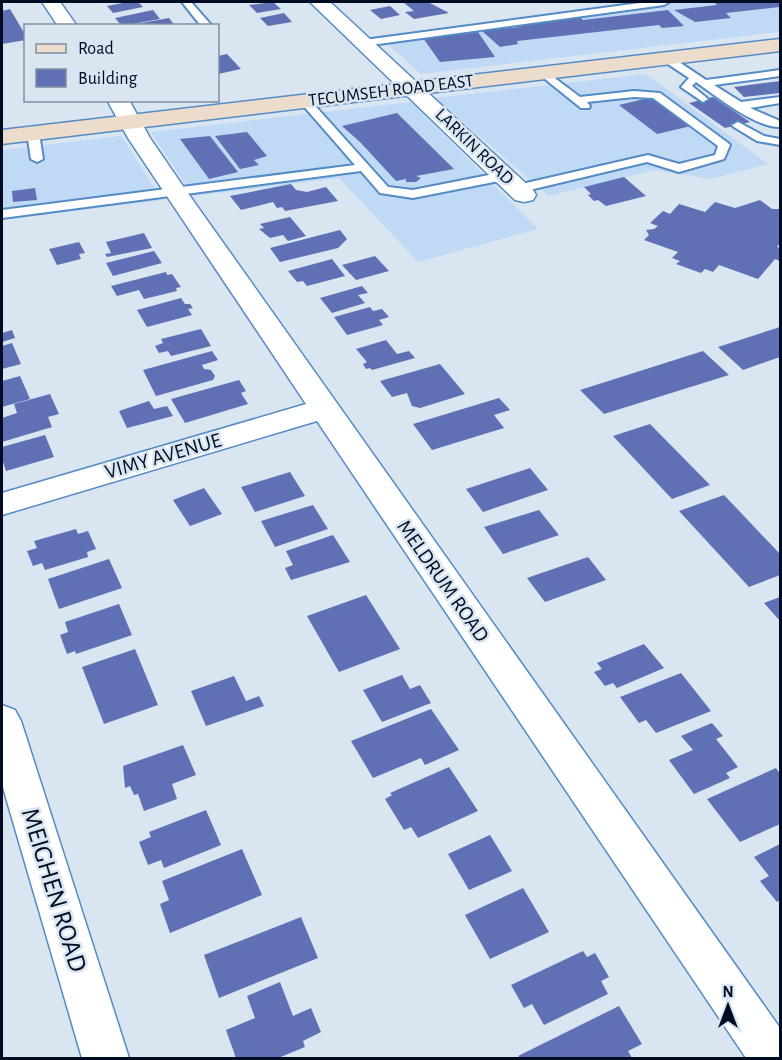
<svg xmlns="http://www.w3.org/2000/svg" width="782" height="1060" font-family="'Alegreya Sans',sans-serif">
<rect width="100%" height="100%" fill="#d9e5f1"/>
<path fill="#c0d9f5" d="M651,2H780V32L421,74L379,36Z
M646,74L768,164L711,179L655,170L549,196L435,98Z
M411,102L538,229L418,262L339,178L193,196L151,132Z
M121,136L162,200L2,220V150Z"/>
<path fill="#5f71b4" d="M128,2H138L143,7L113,13L107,6Z
M273,2L281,9L257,13L249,5Z
M403,2H428L449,13L414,19L405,12L414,11Z
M714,2H780V7L726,13L731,18L695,22L674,10L717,5Z
M390,6L400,15L381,19L370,10Z
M10,9L26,36V40L2,44V11Z
M153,10L160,19L122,26L115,18Z
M668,10L684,26L662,28L659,25L517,41L518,44L500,47L482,31L519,27L517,24L578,15L583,20Z
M284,13L292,22L268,26L260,18Z
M169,18L175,26H136V24Z
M478,32L495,57L440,62L423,38Z
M227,54L241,69L218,74V56Z
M780,81V93L744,97L734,87Z
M652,97L691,126L657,134L619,105Z
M713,97L750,122L725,128L689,103Z
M397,113L454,169L416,176L421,178L416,182H406V179L396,181L361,143L342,126Z
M247,132L267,156L254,160L259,165L240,169L215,136Z
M210,136L238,172L209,179L180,139Z
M624,177L646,196L606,206L598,200L594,201L588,195L591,194L584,187Z
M291,184L296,190L307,192L326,187L338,201L285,211L282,207L277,208L273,202L241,210L230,196Z
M35,188L37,200L13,202L12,191Z
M760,200L772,209H780V243L777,247L780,248V261L775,259L758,279L719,265L713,272L705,269L701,273L676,264L680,261L672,258L678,252L644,240L649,235L646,230L654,229L658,226L650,223L663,211L670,214L679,204L705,212L715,202L735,208Z
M290,217L306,236L288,241L283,235L270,238L259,229L264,228L260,224Z
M340,230L347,239L338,248L280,262L270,248Z
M144,233L152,248L107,257L105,254L111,253L106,242Z
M79,242L85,253L79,254L81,259L57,265L49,249Z
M154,251L162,263L113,276L106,263Z
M375,256L389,271L356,280L342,265Z
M332,259L345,276L307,286L303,281L297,282L288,271Z
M166,272L167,275L172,274L181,287L176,288L177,291L144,299L139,290L117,296L111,286Z
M362,286L368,293L358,295L365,303L332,313L320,298Z
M181,298L185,304H190L193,308L188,309L192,315L147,327L137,310Z
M370,307L373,311L382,309L389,317L379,320L383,325L347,335L334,317Z
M780,327V357L743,370L718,347Z
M201,329L211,346L171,356L168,351L159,353L155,346L163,343L161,339Z
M12,330L15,338L2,342V333Z
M386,340L397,354L409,351L415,358L372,370L370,368L366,369L363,364L367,362L356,349Z
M12,343L21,364L2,369V346Z
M212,351L218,360L202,365L204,369L211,370L215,376L213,380L156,396L143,370Z
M703,351L729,375L604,414L580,390Z
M440,364L465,394L420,408L412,406L407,393L392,397L380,381Z
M20,376L30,399L2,407V381Z
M239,380L246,391L241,393L248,404L185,423L171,399Z
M50,394L59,414L48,417L52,427L2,442V418L17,413L14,404Z
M499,398L510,410L494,415L504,428L432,450L413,424Z
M149,401L154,409L167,406L173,416L127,428L119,411Z
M650,424L710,485L672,499L613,436Z
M45,435L54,457L6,471L2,459V447Z
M530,468L548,490L483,512L466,489Z
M290,472L305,496L255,512L241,487Z
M204,488L222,514L190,526L173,500Z
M724,495L780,554V575L749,587L679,511Z
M313,505L328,529L275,547L261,521Z
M539,510L559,535L503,554L484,527Z
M76,529L78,534L88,531L96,549L87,552L88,557L45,570L42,563L33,566L27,551L37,548L34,541Z
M333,535L350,562L291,580L285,568L293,565L286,551Z
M588,557L606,580L545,602L527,578Z
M109,559L122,588L59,609L48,579Z
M366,595L400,649L339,672L307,616Z
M780,597V621L764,603Z
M119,604L132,635L76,654L75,651L67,654L60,635L68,632L65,622Z
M644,644L664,668L617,688L613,683L605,686L594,672L602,669L597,663Z
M135,649L158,705L104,724L82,667Z
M681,673L711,711L656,733L646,720L639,723L620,697Z
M402,675L410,689L420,685L431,703L382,722L363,690Z
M234,676L246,701L259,696L264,706L206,726L191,691Z
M431,709L459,750L425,765L421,758L373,778L351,741Z
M712,723L723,736L716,739L738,767L726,773L730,778L694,794L669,760L693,750L681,736Z
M183,745L196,775L172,784L177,799L144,811L138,794L134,795L130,786L125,788L123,766Z
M449,767L478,811L418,838L411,827L404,830L385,799L392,795L390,793Z
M776,768L780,774V824L740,842L707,799Z
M206,810L221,845L164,868L161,860L148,865L139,842L151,837L149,832Z
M490,835L512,871L469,890L448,854Z
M780,844V900L777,902L760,881L769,876L754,857Z
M242,849L262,895L170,933L160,904L169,900L162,881Z
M523,888L549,932L490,959L465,915Z
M301,917L318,958L219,998L204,955Z
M583,951L587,957L595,953L609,977L601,981L608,994L544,1025L532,1004L524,1008L511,985Z
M280,982L293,1016L311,1008L321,1032L303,1041L305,1047L278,1058H236L226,1030L255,1018L247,996Z
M619,1006L642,1044L628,1051L632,1058H520L518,1056Z"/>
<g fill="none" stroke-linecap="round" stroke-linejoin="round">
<g stroke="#548bc5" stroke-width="4">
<path id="lane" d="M182,2H191L212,26H201Z
M647,2H669L664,5L364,46L359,43L364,40Z
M662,56H670L706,80L780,70V76L714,85L741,102L780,97V103L750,108L780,121V127C756,128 716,96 696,82L692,86L708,99L703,102L681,87L689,78L662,60Z
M544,70L580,97L634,91L660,93L728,143L730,145L724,159L679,172L647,162L517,193L513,192V186L648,155L679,164L715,155L718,146L653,98L634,97L587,102L590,106L589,108H581L540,75L539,73Z
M305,98L309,99L388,187L413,190L504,172L510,176L504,180L413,198L380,193L361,171L2,218V210L355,165L301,103V99Z
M738,122L764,136L780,139V145L757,141L734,127L732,125Z
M33,130L39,133L43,159L37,162L31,159L27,133Z"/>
</g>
<g stroke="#548bc5" stroke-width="3">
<path id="street" d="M42,2H60L77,26H58Z
M310,2H330L533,190L536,195L533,200L524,202L515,200Z
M107,100H129L150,138L185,189L780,1028V1058H746L317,421L2,515V493L306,404L128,138Z
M2,705L15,710L21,721L129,1058H82L2,784Z"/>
</g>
<g stroke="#548bc5" stroke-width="3">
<path id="secondary" d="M780,39V51L2,144V130Z"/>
</g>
<use href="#lane" fill="#fff" fill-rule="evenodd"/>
<use href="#street" fill="#fff" fill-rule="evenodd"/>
<use href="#secondary" fill="#ebdccb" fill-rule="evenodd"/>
</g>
<g text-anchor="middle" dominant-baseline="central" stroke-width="5" stroke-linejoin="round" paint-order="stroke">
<g font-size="18" fill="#000c21" stroke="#d9e5f1">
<text transform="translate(391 91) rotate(-7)">TECUMSEH ROAD EAST</text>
<text transform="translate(474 147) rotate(44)">LARKIN ROAD</text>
</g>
<g font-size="21" fill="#000c21" stroke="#d9e5f1">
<text transform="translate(163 456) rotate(-16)">VIMY AVENUE</text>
<text transform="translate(443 581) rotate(55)">MELDRUM ROAD</text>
</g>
<g font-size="26" fill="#000c21" stroke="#d9e5f1">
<text transform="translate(54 890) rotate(73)">MEIGHEN ROAD</text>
</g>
</g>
<rect width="782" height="1060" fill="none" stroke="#000c21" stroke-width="6"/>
<rect x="24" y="24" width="195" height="78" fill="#d9e5f1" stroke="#828e9e" stroke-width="1.5"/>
<rect x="36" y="44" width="30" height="9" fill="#ebdccb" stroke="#828e9e" stroke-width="1.5"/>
<text x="78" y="54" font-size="18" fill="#000c21">Road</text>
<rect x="36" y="69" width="30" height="18" fill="#5f71b4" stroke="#828e9e" stroke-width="1.5"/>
<text x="78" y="84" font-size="18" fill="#000c21">Building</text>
<g transform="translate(728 1006)" stroke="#d9e5f1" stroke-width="4.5" paint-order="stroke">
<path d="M0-4.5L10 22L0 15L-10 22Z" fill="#000c21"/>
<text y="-9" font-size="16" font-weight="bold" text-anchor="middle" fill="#000c21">N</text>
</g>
</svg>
